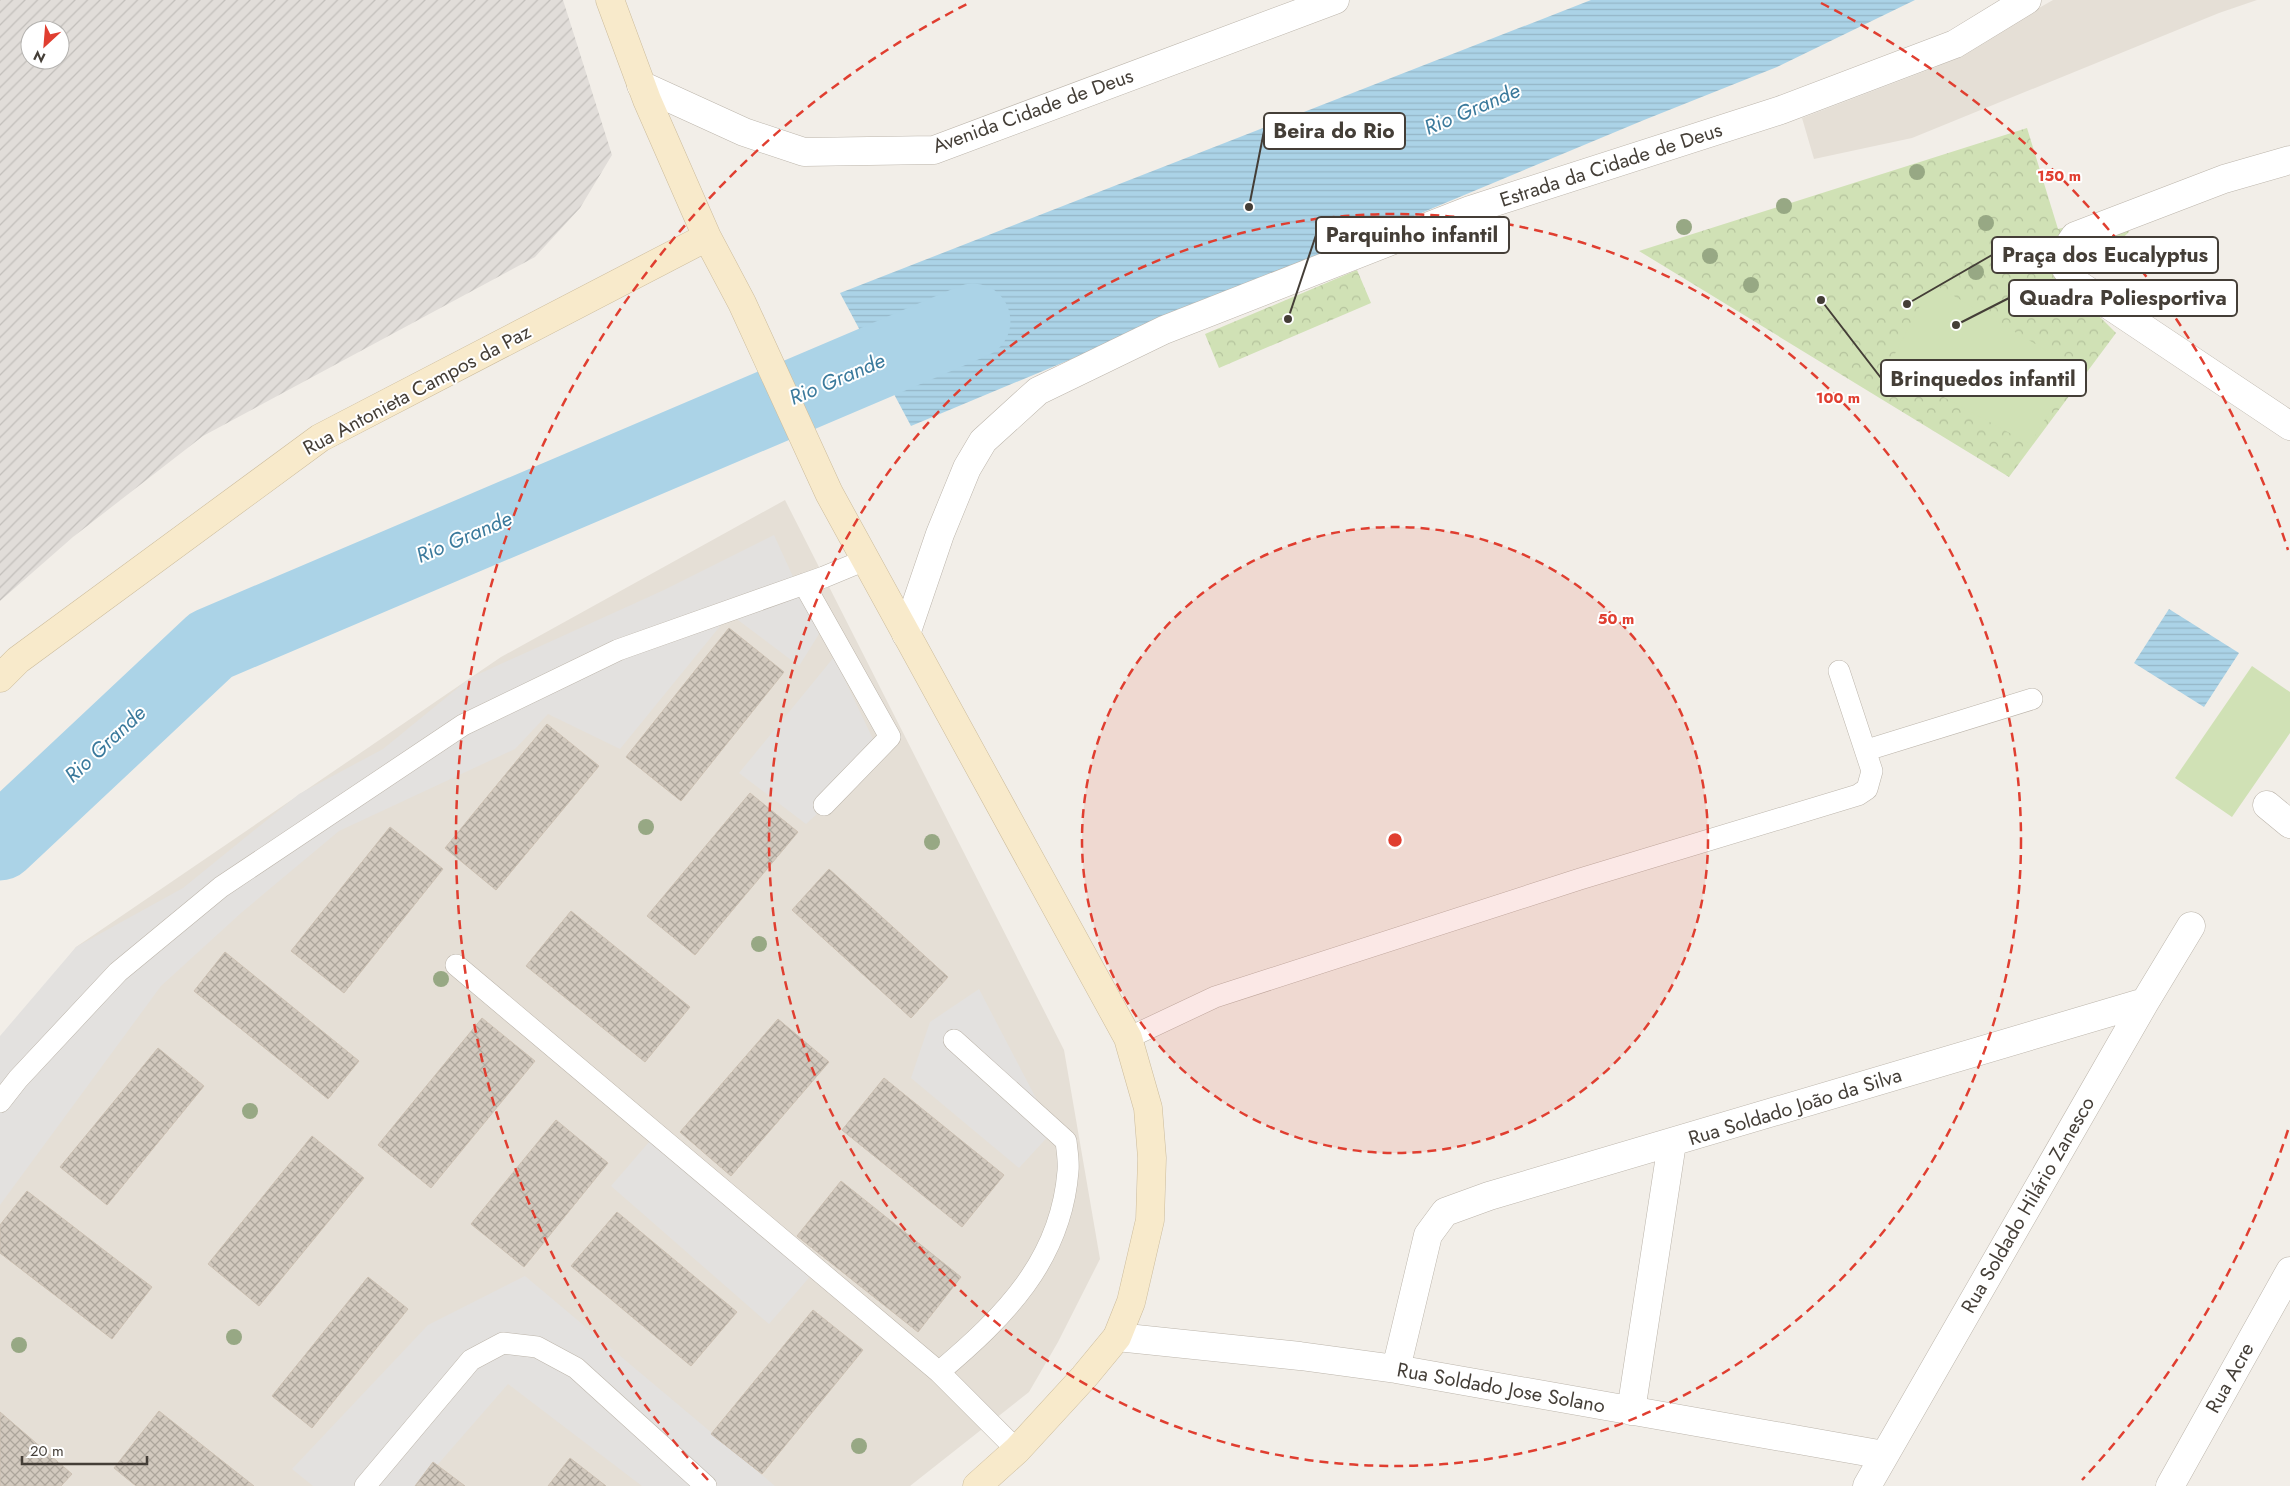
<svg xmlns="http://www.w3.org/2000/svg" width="2290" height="1486" font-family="Jost,sans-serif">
<defs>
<pattern id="industrial-furrows" width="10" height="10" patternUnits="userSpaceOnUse" patternTransform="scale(1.25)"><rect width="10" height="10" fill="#e1ddd9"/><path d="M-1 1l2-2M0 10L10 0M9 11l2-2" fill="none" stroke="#c2bfbb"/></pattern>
<pattern id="park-crowns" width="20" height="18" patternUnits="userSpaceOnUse" patternTransform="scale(1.25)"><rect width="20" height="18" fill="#d0e1b5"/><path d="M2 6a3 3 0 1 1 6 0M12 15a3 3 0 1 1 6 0" fill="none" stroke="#b4c29c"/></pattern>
<pattern id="water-rules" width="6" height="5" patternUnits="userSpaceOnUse" patternTransform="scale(1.25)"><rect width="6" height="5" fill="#abd3e7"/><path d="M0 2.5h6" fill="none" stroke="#94b6c7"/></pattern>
<pattern id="building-cross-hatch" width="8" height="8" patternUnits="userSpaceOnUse" patternTransform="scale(1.25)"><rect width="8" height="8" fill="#d2c9be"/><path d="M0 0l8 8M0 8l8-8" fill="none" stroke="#aca59b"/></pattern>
</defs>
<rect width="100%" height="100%" fill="#f2eee8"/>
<path fill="#e5dfd6" d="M2053,0H2257L2219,13L1912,138L1814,159L1802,118L1936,67Z
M785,500L1064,1050L1100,1259L1058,1342L1029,1392L910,1486H0V1049L76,947L501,657Z"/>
<path fill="url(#industrial-furrows)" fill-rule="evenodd" d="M0,0H563L612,155L580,208L535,257L203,436L73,537L0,601ZM30,30H60V60H30Z"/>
<path fill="url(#park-crowns)" d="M2027,128L2058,229L2123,213L2129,232L2098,261L2086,275L2082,294L2096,313L2116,333L2009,477L1639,251Z
M1357,270L1371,303L1219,368L1205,334Z"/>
<path fill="#d0e1b5" d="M1932,283L2076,368L2030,444L1888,367Z
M2252,666L2290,692V733L2232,817L2175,778Z"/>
<path fill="#e3e1df" d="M774,535L819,634L799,666L730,614L620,749L548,714L515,749L339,831L241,913L161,986L0,1205V1036L76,947L183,888L299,794L383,749L470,678L664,590Z
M834,657L881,756L806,824L739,773Z
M979,989L1053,1131L1019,1168L911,1078L930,1022Z
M662,1127L820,1265L769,1324L611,1186Z
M525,1276L775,1486H642L508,1384L419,1486H313L292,1469L428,1325Z"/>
<path fill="url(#water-rules)" d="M1591,0H1915L1777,67L1644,120L911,426L840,293Z
M2169,609L2239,653L2204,707L2134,663Z"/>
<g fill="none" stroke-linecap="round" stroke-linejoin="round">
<path stroke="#abd3e7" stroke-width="75" d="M0,843L211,645L973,321"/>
</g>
<path fill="url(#building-cross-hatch)" stroke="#ccc0b2" d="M729,628L784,672L681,801L626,757Z
M547,724L599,766L496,890L445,848Z
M750,793L798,832L695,955L647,916Z
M390,827L443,869L344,993L291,951Z
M829,869L948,977L911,1018L792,910Z
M571,911L690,1007L645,1062L526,966Z
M225,952L359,1061L328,1099L194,991Z
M482,1018L535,1061L431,1188L378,1145Z
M778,1019L829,1062L731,1176L680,1132Z
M158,1048L204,1086L107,1205L60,1167Z
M884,1078L1004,1175L962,1227L842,1130Z
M556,1120L608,1163L524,1267L471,1224Z
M312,1136L364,1178L259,1306L208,1264Z
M841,1181L961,1277L918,1332L797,1236Z
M27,1191L152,1287L112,1339L0,1253V1225Z
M617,1212L737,1312L691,1366L571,1266Z
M368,1277L408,1309L312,1428L272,1396Z
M813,1310L863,1350L762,1474L711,1434Z
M159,1411L254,1486H136L114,1468Z
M0,1412L72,1474L61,1486H0Z
M570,1458L606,1486H548Z
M433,1462L465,1486H415Z"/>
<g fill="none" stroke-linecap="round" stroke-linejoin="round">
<g stroke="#bcb5ab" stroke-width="22">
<path id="lane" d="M804,584L890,737L824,805
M1867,750L2032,699
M456,965L939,1372L1017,1450
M1128,1038L1215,997L1580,879L1858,795L1867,789L1872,771L1839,671
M0,1102L18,1079L118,972L221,887L463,725L618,650L824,577L865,560
M939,1372C1004,1317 1061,1261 1068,1171C1069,1161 1067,1151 1066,1141L954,1040
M365,1486L471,1360L503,1343L537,1347L576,1368L706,1486"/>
</g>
<g stroke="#bcb5ab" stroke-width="29">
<path id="street" d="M641,85L744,132L804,152L934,150L1335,0
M2290,160L2224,179L2075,236L2063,254L2066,269L2079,285L2290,426
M906,634L940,534L967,468L983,441L1038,391L1164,330L1470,210L1781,110L1955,44L2027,0
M2267,805L2290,824
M1117,1337L1300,1356L1396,1369L1884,1455
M1396,1369L1428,1235L1445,1212L1489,1196L2145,1002
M1631,1411L1672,1143
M1867,1486L2145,1002L2191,926
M2170,1486L2290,1271"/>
</g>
<g stroke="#ccbc9c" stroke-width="29">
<path id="secondary" d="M610,0L647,100L707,237L742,303L829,493L1128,1038L1148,1108L1152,1158L1150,1220L1131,1302L1117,1337L1084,1377L1017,1450L977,1486
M0,678L18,660L320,438L707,237"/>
</g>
<use href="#lane" stroke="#fff" stroke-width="21"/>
<use href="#street" stroke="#fff" stroke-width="28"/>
<use href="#secondary" stroke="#f8eacb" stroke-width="28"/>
</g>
<g fill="#97a884">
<circle cx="1917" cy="172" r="8"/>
<circle cx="1784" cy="206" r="8"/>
<circle cx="1986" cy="223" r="8"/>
<circle cx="1684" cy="227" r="8"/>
<circle cx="1710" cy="256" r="8"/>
<circle cx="1976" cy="272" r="8"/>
<circle cx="1751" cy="285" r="8"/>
<circle cx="646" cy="827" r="8"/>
<circle cx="932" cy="842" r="8"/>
<circle cx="759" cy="944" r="8"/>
<circle cx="441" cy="979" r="8"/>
<circle cx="250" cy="1111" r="8"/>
<circle cx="234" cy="1337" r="8"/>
<circle cx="19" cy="1345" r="8"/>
<circle cx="859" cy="1446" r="8"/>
</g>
<circle cx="1395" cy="840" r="313" fill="#e03e30" fill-opacity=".12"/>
<g fill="none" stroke="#e03e30" stroke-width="2.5" stroke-dasharray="9 6">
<circle cx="1395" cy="840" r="313"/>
<circle cx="1395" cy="840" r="626"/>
<path d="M2288 1130A939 939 0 0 1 2082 1480M708 1480A939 939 0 0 1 969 3M1821 3A939 939 0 0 1 2288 550"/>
</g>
<g text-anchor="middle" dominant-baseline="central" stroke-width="4" stroke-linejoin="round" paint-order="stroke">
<g font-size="20" fill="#443e37" stroke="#fff">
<text transform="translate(1033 111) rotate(-20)">Avenida Cidade de Deus</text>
<text transform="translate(1611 165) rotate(-18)">Estrada da Cidade de Deus</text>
<text transform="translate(417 390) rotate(-28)">Rua Antonieta Campos da Paz</text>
<text transform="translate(1795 1107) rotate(-17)">Rua Soldado João da Silva</text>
<text transform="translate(2028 1205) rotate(-60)">Rua Soldado Hilário Zanesco</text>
<text transform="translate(2230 1378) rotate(-61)">Rua Acre</text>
<text transform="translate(1501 1388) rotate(10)">Rua Soldado Jose Solano</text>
</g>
<g font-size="21" font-style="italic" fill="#3b7a9c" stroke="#fff">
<text transform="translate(1472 109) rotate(-23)">Rio Grande</text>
<text transform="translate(837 379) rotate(-23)">Rio Grande</text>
<text transform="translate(464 537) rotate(-23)">Rio Grande</text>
<text transform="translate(105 744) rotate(-43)">Rio Grande</text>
</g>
</g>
<circle cx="1395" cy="840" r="8" fill="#e03e30" stroke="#fff" stroke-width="2.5"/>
<g font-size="15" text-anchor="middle" font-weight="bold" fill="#e03e30" stroke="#fff" stroke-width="4" stroke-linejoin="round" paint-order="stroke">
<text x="2059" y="181">150 m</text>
<text x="1838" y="403">100 m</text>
<text x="1616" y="624">50 m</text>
</g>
<path fill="none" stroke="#443e37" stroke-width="2" d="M1249 207L1264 131M1288 319L1316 235M1907 304L1992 255M1956 325L2009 298M1821 300L1881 378"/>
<g fill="#443e37" stroke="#fff" stroke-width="2">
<circle cx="1249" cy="207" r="5"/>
<circle cx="1288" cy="319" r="5"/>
<circle cx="1907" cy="304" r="5"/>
<circle cx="1956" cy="325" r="5"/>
<circle cx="1821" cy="300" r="5"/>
</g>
<g fill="#fff" stroke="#443e37" stroke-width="2">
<rect x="1264" y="113" width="141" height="36" rx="5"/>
<rect x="1316" y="217" width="193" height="36" rx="5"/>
<rect x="1992" y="237" width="226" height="36" rx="5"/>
<rect x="2009" y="280" width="228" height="36" rx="5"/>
<rect x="1881" y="360" width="205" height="36" rx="5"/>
</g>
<g font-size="21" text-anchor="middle" font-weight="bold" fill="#443e37">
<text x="1334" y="138">Beira do Rio</text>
<text x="1412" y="242">Parquinho infantil</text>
<text x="2105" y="262">Praça dos Eucalyptus</text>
<text x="2123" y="305">Quadra Poliesportiva</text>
<text x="1983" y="386">Brinquedos infantil</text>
</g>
<g transform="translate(45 45) rotate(206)"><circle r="24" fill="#ffffff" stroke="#b4b2af"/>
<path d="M0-4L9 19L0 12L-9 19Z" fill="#e03e30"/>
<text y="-8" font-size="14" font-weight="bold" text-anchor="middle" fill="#443e37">N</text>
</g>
<path d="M22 1456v8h125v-8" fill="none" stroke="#443e37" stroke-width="2.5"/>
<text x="30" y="1456" font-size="15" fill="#443e37" stroke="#ffffff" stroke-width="4" paint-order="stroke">20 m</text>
</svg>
